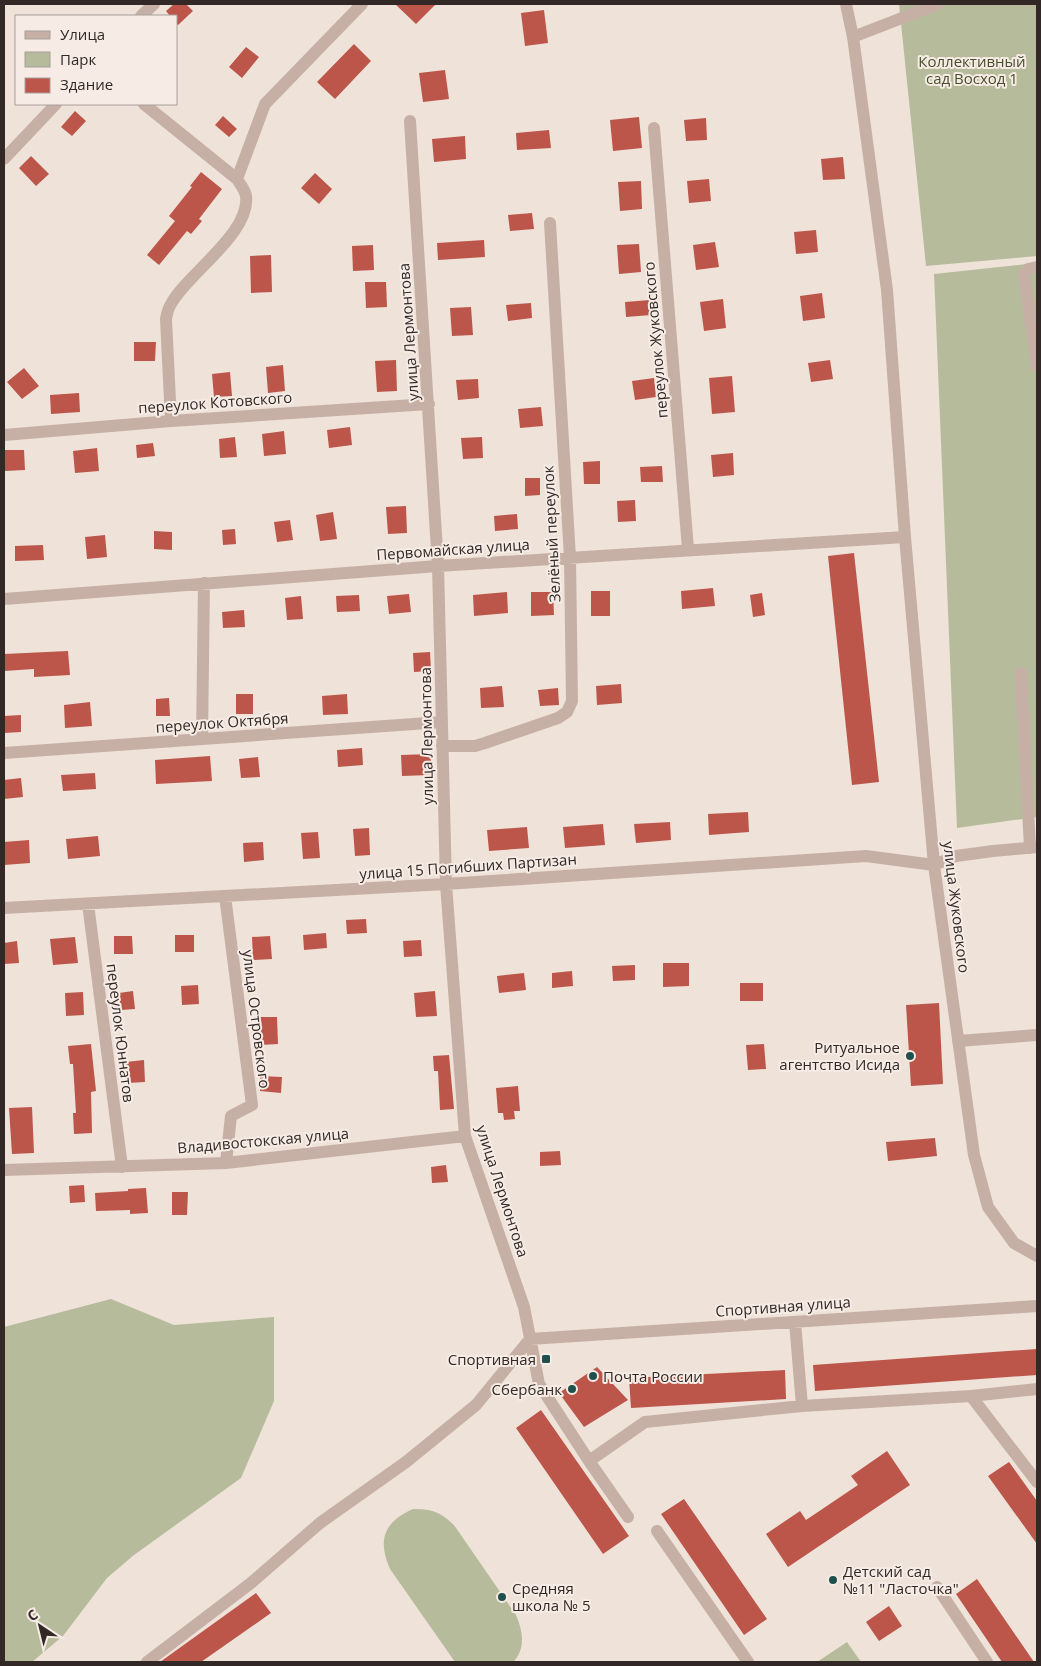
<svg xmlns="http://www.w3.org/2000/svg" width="1041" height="1666" font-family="'Open Sans',sans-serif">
<rect width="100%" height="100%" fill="#efe2d9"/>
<path fill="#b6bc9b" d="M899,4H1037V256L926,266Z
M1037,263V817L957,828L934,274Z
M111,1299L174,1325L274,1317V1401L241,1478L134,1555L107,1578L63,1636L32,1662H4V1327Z
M413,1509C433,1509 440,1512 454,1525L516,1615C523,1631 526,1649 513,1662H455L390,1569C377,1540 384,1522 413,1509Z
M847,1642L861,1662H817Z"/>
<path fill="#bc564a" d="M174,4H186L193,11L178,25L176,23V16H170L166,11Z
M395,4H436L416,24Z
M544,10L548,43L525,46L521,13Z
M354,44L371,61L335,99L317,82Z
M246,47L259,57L242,78L229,67Z
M445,70L449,99L423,102L419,73Z
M75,111L86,121L72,136L61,127Z
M223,116L237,129L229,137L215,125Z
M639,117L642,148L613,151L610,120Z
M706,118L707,140L686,141L684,120Z
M549,130L551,148L517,150L516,133Z
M465,136L466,159L434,162L432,139Z
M31,156L49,174L36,186L19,168Z
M843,157L845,179L823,180L821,159Z
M201,172L222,189L199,219L202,221L191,234L187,231L159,265L147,255L175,221L169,216L192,187L190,186Z
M315,173L332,189L319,204L301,188Z
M709,179L711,201L689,203L687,181Z
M641,181L642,209L620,211L618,182Z
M532,213L534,229L510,231L508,215Z
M816,230L818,252L796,254L794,232Z
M484,240L485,257L438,260L437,243Z
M715,242L719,267L696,270L693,245Z
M639,244L641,272L619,274L617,245Z
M373,245L374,270L353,271L352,246Z
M271,255L272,292L251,293L250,256Z
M365,282H386L387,307L366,308Z
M822,293L825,318L803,321L800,296Z
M723,299L726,328L704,331L700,302Z
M650,300L651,315L626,317L625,302Z
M531,303L532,318L508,321L506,305Z
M471,307L473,335L452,336L450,308Z
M134,342H156L155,361H134Z
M396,360L397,391L377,392L375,361Z
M830,360L833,379L811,382L808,363Z
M283,365L285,391L268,393L266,367Z
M24,368L39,386L22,399L7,382Z
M230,372L232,396L214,397L212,374Z
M732,376L735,412L712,414L709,378Z
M654,378L656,397L635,400L632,381Z
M478,379L479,398L458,400L456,380Z
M79,393L80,412L51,414L50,395Z
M541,407L543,426L520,428L518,409Z
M350,427L352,445L329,448L327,430Z
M284,431L286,454L264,456L262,434Z
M235,437L237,457L220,458L219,439Z
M482,437L483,458L463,459L461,438Z
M153,443L155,456L137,458L136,445Z
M97,448L99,471L75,473L73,451Z
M4,450H24L25,470L5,471Z
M733,453L734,475L713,477L711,455Z
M600,461V484H584L583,462Z
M662,466L663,482H641L640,467Z
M525,478H540V495L525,496Z
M635,500L636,521L618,522L617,501Z
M406,506L407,533L388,534L386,507Z
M333,512L337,539L320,541L316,515Z
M517,514L518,529L495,531L494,516Z
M290,520L293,540L277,542L274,522Z
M235,529L236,544L223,545L222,530Z
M154,531L172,532V550L154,549Z
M105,535L107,557L87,559L85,537Z
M43,545L44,560L15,561V546Z
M854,553L879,782L852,785L828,556Z
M713,588L715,606L682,609L681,591Z
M591,591H610V616H591Z
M507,592L508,613L474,616L473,595Z
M531,592H553L554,615L531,616Z
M762,593L765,615L753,617L750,595Z
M409,594L411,612L389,614L387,596Z
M359,595L360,611L337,612L336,596Z
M301,596L303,619L287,620L285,598Z
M244,610L245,627L223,628L222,612Z
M68,651L70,675L34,677V669L4,671V654Z
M430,652L431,671L414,672L413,653Z
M621,684L622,703L597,705L596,686Z
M502,686L504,707L481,708L480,688Z
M558,688L559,705L540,706L538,690Z
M236,694H253V714H236Z
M347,694L348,714L323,715L322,696Z
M169,698L170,716H156V699Z
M90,702L92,726L65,728L64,705Z
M21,715V732L4,733V716Z
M362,748L363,765L338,767L337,750Z
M431,754V775L402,776L401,755Z
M210,756L212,781L156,784L155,760Z
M258,757L260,777L241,778L239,759Z
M95,773L96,789L63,791L61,775Z
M21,778L23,797L4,799V780Z
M748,812L749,832L709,835L708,814Z
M670,822L671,840L636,843L634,824Z
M603,824L605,845L565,848L563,827Z
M527,827L529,848L489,851L487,830Z
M369,828L370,855L355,856L353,829Z
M318,832L320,858L303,859L301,833Z
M98,836L100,856L68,859L66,839Z
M29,840L30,863L4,865V842Z
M263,842L264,860L244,862L243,843Z
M366,919L367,933L347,934L346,920Z
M326,933L327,948L304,950L303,935Z
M175,935H194V952H175Z
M114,936H132L133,954H114Z
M270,936L272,959L253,960L252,937Z
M75,937L78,963L53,965L50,939Z
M421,940L422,956L404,957L403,941Z
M17,941L19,963L4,964V943Z
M663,963H689V986L663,987Z
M635,965V980L613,981L612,966Z
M572,971L573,986L552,988V973Z
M524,973L526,990L499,993L497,976Z
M740,983H763V1001H740Z
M198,985L199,1004L182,1005L181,986Z
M133,991L135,1009L121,1010L119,993Z
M435,991L437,1016L416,1017L414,993Z
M83,992L84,1015L66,1016L65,993Z
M939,1003L943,1084L911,1086L906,1005Z
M260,1017H277L278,1044L261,1045Z
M91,1044L96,1091L91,1092L92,1133L74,1134L73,1113H76L73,1064H70L68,1046Z
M764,1044L766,1069L748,1070L746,1045Z
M449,1055L454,1109L440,1110L438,1071H434L433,1056Z
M144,1060L145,1082L127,1083L126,1062Z
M260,1076L282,1077L281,1093L260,1091Z
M518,1086L520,1111H514L515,1119L504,1120L503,1113H498L496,1088Z
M32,1107L34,1153L12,1154L9,1108Z
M935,1138L937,1156L888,1161L886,1142Z
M560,1151L561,1165L540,1166V1152Z
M446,1165L448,1182L432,1183L431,1167Z
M84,1185L85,1202L70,1203L69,1186Z
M146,1188L148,1213L130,1214V1210L96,1211L95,1193L128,1191V1189Z
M172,1192H188L187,1215H172Z
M1037,1349V1375L815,1391L813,1365Z
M597,1367L628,1400L584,1427L559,1393Z
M785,1370L786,1399L631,1408L629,1378Z
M541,1410L629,1536L603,1554L516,1428Z
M887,1451L910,1485L788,1567L766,1534L800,1511L806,1520L858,1485L851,1476Z
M1009,1462L1037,1501V1544L988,1476Z
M684,1499L767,1619L744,1635L661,1514Z
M977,1579L1034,1662H1002L956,1594Z
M256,1593L271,1613L201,1662H160Z
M889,1606L902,1626L879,1641L866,1622Z"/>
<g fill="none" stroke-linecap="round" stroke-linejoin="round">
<path stroke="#c6b0a6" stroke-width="12" d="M846,4L853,37L887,290L905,537L934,865L974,1155L988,1207L1014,1243L1037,1256
M141,16L154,4
M853,37L938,4
M144,104L237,179C240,184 245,190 246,196C251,233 187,274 171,304C168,308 167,314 166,319L171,421
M410,121L438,566L446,884L465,1136L524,1307L539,1384L589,1461
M654,128L688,549
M4,159L56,104
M237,179L265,104L362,4
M1037,267L1028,269L1024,273L1037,367
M4,435L171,421L429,404
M4,599L438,566L905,537
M1021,673L1030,848
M202,739L204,583
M442,746H475L485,743L558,718L567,712L572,701L570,558L550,223
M4,753L442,722
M225,896L252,1105L231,1116L226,1163
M88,904L122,1167
M4,908L446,884L866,856L934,865L956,856L993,851L1037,847
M958,1041L1037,1035
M4,1170L226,1163L465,1136
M795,1322L802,1406L971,1396
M530,1339L1037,1306
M1037,1389L971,1396L1037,1482
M628,1517L589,1461L645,1422L802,1406
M657,1531L748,1662
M937,1587L987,1662
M147,1662L251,1583L320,1523L406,1462L476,1405L530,1339"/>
</g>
<g fill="#20504d" stroke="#f7ece5" stroke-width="2">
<circle cx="910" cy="1056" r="5"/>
<rect x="541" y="1354" width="10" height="10" rx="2.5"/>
<circle cx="593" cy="1376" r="5"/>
<circle cx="572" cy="1389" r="5"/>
<circle cx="833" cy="1580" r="5"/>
<circle cx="502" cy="1597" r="5"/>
</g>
<g text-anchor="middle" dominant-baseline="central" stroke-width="4" stroke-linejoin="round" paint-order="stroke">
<g font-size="15" fill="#474f2c" stroke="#f7ece5">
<text x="972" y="61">Коллективный<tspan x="972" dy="17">сад Восход 1</tspan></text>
</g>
<g font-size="15" fill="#322926" stroke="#f7ece5">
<text transform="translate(408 332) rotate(-94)">улица Лермонтова</text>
<text transform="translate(655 340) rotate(-95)">переулок Жуковского</text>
<text transform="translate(215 402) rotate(-4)">переулок Котовского</text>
<text transform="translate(551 534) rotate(-93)">Зелёный переулок</text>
<text transform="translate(453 549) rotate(-4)">Первомайская улица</text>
<text transform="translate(222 722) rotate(-4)">переулок Октября</text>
<text transform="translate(426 736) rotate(-91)">улица Лермонтова</text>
<text transform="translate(468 866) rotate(-4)">улица 15 Погибших Партизан</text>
<text transform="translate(957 907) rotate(83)">улица Жуковского</text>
<text transform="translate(257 1019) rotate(83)">улица Островского</text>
<text transform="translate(121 1033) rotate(83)">переулок Юннатов</text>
<text transform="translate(263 1140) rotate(-5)">Владивостокская улица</text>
<text transform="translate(503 1191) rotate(72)">улица Лермонтова</text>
<text transform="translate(783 1306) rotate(-4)">Спортивная улица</text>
</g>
<g font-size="15" fill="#322926" stroke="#f7ece5" text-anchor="end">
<text x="900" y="1047">Ритуальное<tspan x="900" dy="17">агентство Исида</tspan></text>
<text x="536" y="1359">Спортивная</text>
<text x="603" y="1376" text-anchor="start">Почта России</text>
<text x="562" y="1389">Сбербанк</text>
<text x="843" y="1571" text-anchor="start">Детский сад<tspan x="843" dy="17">№11 "Ласточка"</tspan></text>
<text x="512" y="1588" text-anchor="start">Средняя<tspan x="512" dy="17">школа № 5</tspan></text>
</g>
</g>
<rect width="1041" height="1666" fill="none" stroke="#322926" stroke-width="10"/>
<rect x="15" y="15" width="162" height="90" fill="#f7ece5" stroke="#a89e99"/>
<rect x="25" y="31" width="25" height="8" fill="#c6b0a6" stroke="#a89e99"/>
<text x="60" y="40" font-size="15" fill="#322926">Улица</text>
<rect x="25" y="52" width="25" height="15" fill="#b6bc9b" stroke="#a89e99"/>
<text x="60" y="65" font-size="15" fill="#322926">Парк</text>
<rect x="25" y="78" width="25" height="15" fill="#bc564a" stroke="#a89e99"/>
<text x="60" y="90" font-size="15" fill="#322926">Здание</text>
<g transform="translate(40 1626) rotate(325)" stroke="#f7ece5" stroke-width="4" paint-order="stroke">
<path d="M0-4L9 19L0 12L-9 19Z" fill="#322926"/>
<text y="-8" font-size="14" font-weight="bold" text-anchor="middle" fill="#322926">С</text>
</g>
</svg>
